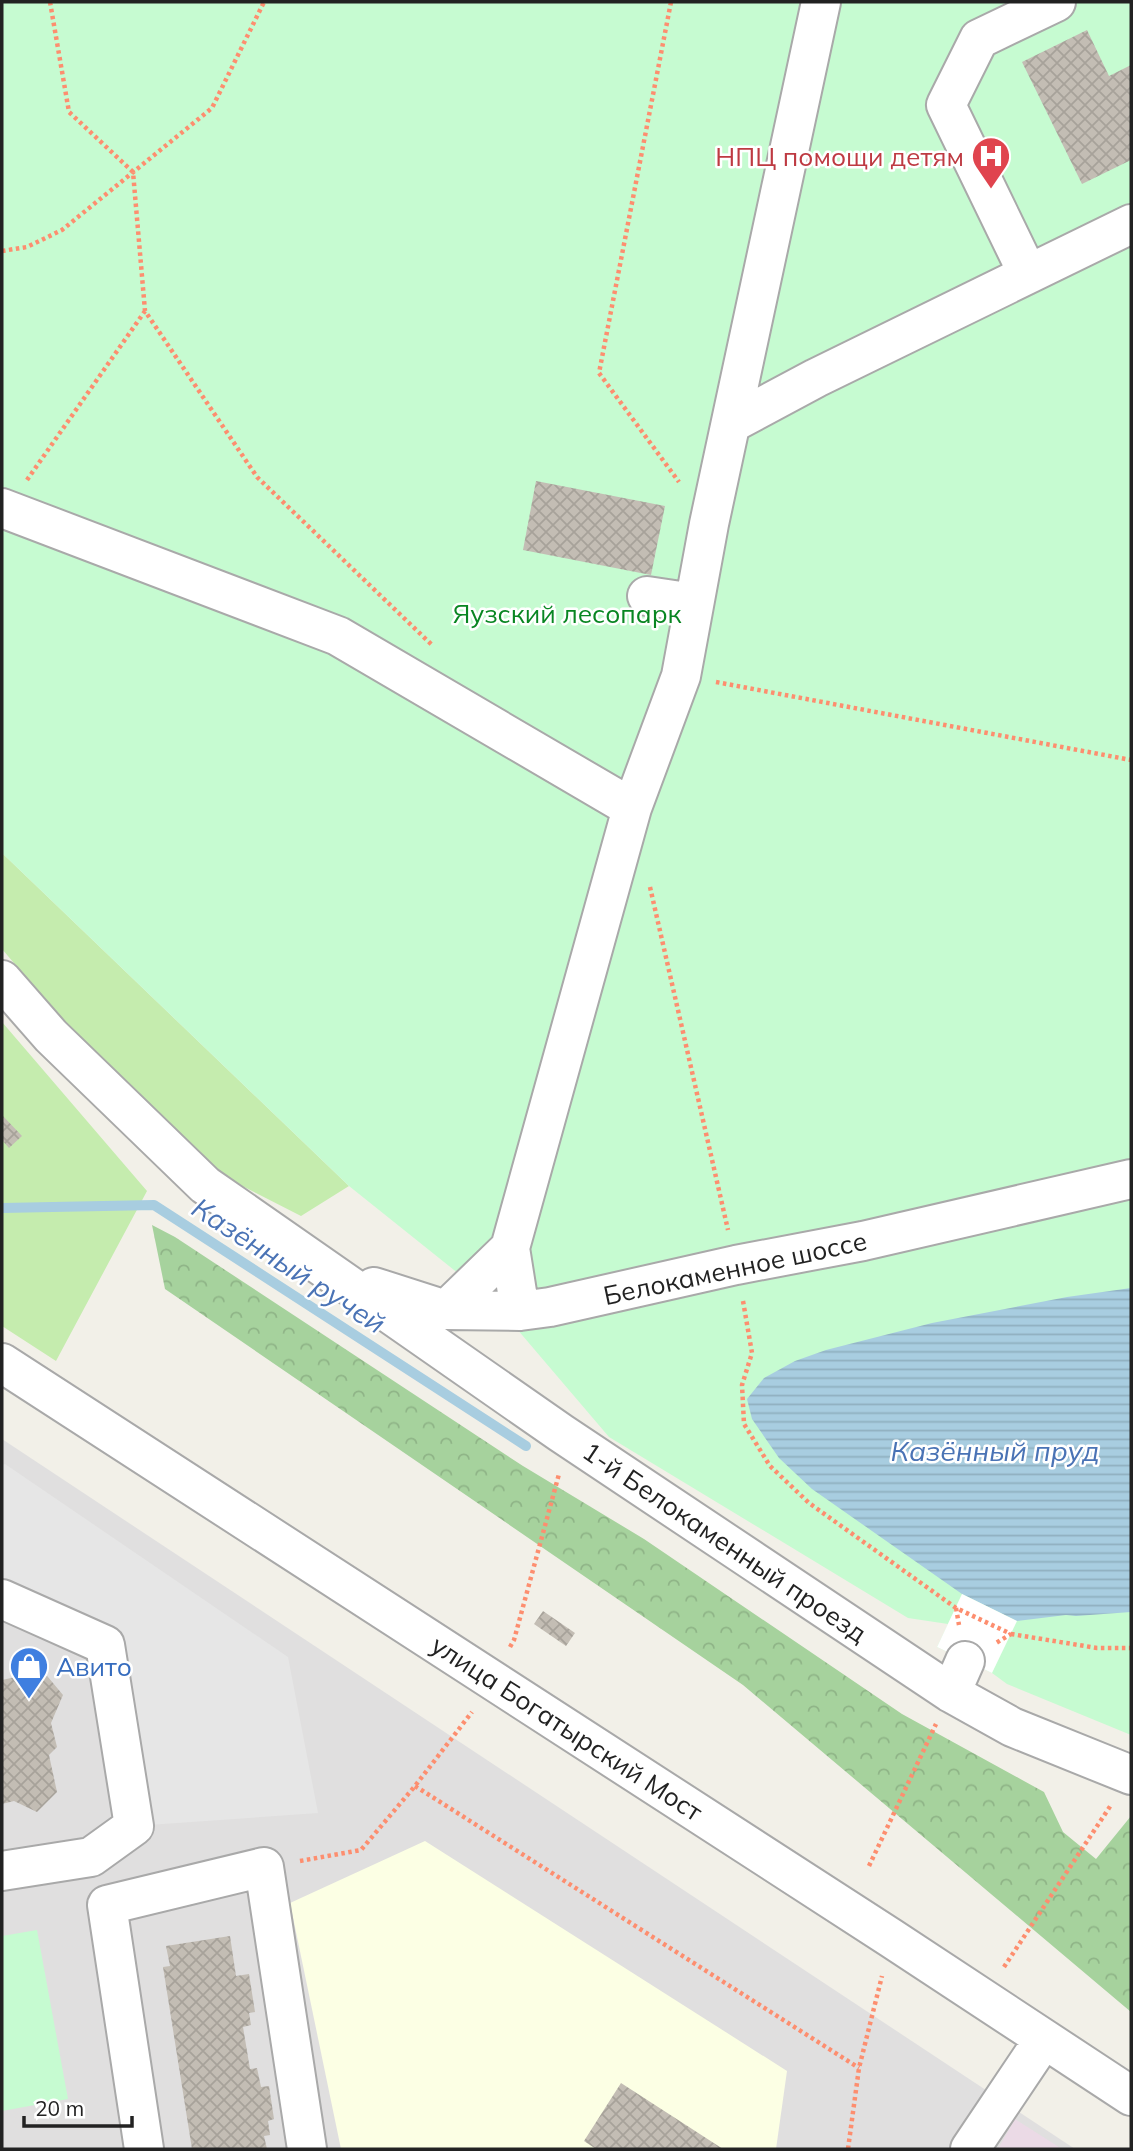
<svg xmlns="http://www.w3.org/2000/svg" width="1133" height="2151" font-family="Mulish,sans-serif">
<defs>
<pattern id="forest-crowns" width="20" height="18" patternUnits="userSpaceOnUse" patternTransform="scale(1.75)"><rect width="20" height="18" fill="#a6d29d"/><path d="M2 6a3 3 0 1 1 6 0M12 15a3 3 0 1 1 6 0" fill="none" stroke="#8fb487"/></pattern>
<pattern id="water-rules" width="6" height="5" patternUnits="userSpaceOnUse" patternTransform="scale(1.75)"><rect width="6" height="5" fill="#a8cde0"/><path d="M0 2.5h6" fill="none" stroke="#90b0c0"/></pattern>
<pattern id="building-cross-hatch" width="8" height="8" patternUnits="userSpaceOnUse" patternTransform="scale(1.75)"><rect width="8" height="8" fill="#c3bdb4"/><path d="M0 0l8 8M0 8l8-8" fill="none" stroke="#a7a29a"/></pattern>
</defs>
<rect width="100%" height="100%" fill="#f2f0e8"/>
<path fill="#e0dfdf" d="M2,1439L1075,2149H2Z"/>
<path fill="#ebdae6" d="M1015,2119L1062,2149H998Z"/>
<path fill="#fcffe4" d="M425,1841L787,2071L776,2149H341L290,1903Z"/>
<path fill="#c5ecae" d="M2,853L349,1186L301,1216L211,1170L54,1010L2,949Z
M2,1022L147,1191L56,1361L2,1326Z"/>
<path fill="url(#forest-crowns)" d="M152,1225L175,1237L523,1466L644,1539L902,1714L1044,1792L1063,1832L1096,1859L1131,1816V2012L743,1685L165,1289Z"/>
<path fill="#c6fbd1" d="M2,2H1131V1735L1007,1684L992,1673L937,1647L948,1624L908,1618L609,1437L494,1302L349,1186L2,853Z
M37,1930L68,2099L2,2111V1936Z"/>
<path fill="#e6e6e6" d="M5,1464L288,1657L318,1813L134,1826L105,1645L2,1611V1465Z"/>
<path fill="url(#water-rules)" d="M1131,1288V1612L1076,1616L1066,1615L1017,1621L962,1594L812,1489L779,1458L752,1419L747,1399L764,1378L795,1361L826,1350L932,1323L1067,1297Z"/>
<path fill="#fff" d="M962,1594L1017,1621L992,1673L937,1647Z"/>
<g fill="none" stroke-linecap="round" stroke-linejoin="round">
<path stroke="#a8cde0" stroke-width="10" d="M2,1208L154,1205L526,1446"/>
</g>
<path fill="url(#building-cross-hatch)" d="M1087,30L1109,76L1131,65V160L1082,184L1022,62Z
M536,481L665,506L651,575L523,550Z
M2,1115L22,1136L9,1148L2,1140Z
M543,1611L575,1633L566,1646L534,1624Z
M43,1671L63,1695L51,1723L57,1747L49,1755L57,1792L37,1812L14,1801L2,1804V1680Z
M230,1936L236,1976L249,1974L255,2012L249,2013L251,2025L243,2027L250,2069L257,2068L261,2087L269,2086L274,2119L268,2121L270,2135L264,2136L267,2149H192L163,1967L170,1966L166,1946Z
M621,2083L723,2149H596L584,2141Z"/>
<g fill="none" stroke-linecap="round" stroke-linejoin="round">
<g stroke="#a9a9a9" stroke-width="42">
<path id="minor" d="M1028,274L946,105L979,39L1056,2
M732,423L816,378L1131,224
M2,508L338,636L632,808
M647,596L694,603
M2,980L51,1036L205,1185L561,1433L951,1693L1012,1727L1131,1775
M374,1287L446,1310L520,1311L550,1307L736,1265L863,1241L1131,1179
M446,1310L510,1248
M520,1311L510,1248L632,808L681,676L709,524L821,2
M2,1363L891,1938L1131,2096
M2,1599L105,1645L134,1826L91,1857L2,1871
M951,1693L965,1661
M144,2149L107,1905L264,1867L307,2149
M970,2149L1044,2039"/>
</g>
<path stroke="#fd8e6f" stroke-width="4.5" stroke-dasharray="3.5 3.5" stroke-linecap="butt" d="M50,2L69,112L133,172L145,311L257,477L432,645
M671,2L599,373L679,482
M2,251L27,247L62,230L212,108L264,2
M27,480L145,311
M716,682L1131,760
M650,887L728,1230
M743,1301L752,1353L742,1385L744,1424L770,1466L809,1503L956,1608L1011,1634L996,1643
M956,1608L959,1625
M1011,1634L1097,1648H1131
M510,1647L514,1640L559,1474
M415,1786L859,2068
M300,1861L361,1850L415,1786L472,1712
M869,1866L936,1724
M1004,1967L1111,1805
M848,2149L859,2068L882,1976"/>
<use href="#minor" stroke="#fff" stroke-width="38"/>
</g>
<defs>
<g id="hospital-pin" transform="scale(2.0125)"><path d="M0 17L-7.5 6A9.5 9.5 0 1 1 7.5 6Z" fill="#e0444e" stroke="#fff"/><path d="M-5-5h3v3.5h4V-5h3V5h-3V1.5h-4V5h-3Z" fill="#fff"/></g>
<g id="shop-pin" transform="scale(2.0125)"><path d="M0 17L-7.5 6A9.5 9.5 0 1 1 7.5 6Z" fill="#3f7fe0" stroke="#fff"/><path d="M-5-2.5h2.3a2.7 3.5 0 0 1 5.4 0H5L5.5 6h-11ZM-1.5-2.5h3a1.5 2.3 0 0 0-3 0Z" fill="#fff"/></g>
</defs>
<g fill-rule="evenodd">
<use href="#hospital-pin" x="991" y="156"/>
<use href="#shop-pin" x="29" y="1666"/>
</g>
<g text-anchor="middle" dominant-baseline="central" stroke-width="5" stroke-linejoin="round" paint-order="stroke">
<g font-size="26" fill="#be3a42" stroke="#fff" text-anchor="end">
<text x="964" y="156">НПЦ помощи детям</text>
</g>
<g font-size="26" fill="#098622" stroke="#fff">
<text x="567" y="613">Яузский лесопарк</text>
</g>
<g font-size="26" fill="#222" stroke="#fff">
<text transform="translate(735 1268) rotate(-12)">Белокаменное шоссе</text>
<text transform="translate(725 1542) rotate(34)">1-й Белокаменный проезд</text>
<text transform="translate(567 1728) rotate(33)">улица Богатырский Мост</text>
</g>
<g font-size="26" fill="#366cbe" stroke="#fff" text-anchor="start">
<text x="56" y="1666">Авито</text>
</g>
<g font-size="28" font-style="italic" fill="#4a73b5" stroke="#fff">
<text transform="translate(289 1265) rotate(33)">Казённый ручей</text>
<text x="995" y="1450">Казённый пруд</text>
</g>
</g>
<rect width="1133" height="2151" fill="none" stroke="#222222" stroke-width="7"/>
<path d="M24 2116v10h108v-10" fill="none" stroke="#222222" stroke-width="3.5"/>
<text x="35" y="2116" font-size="21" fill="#222222" stroke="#ffffff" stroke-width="5" paint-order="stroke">20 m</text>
</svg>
